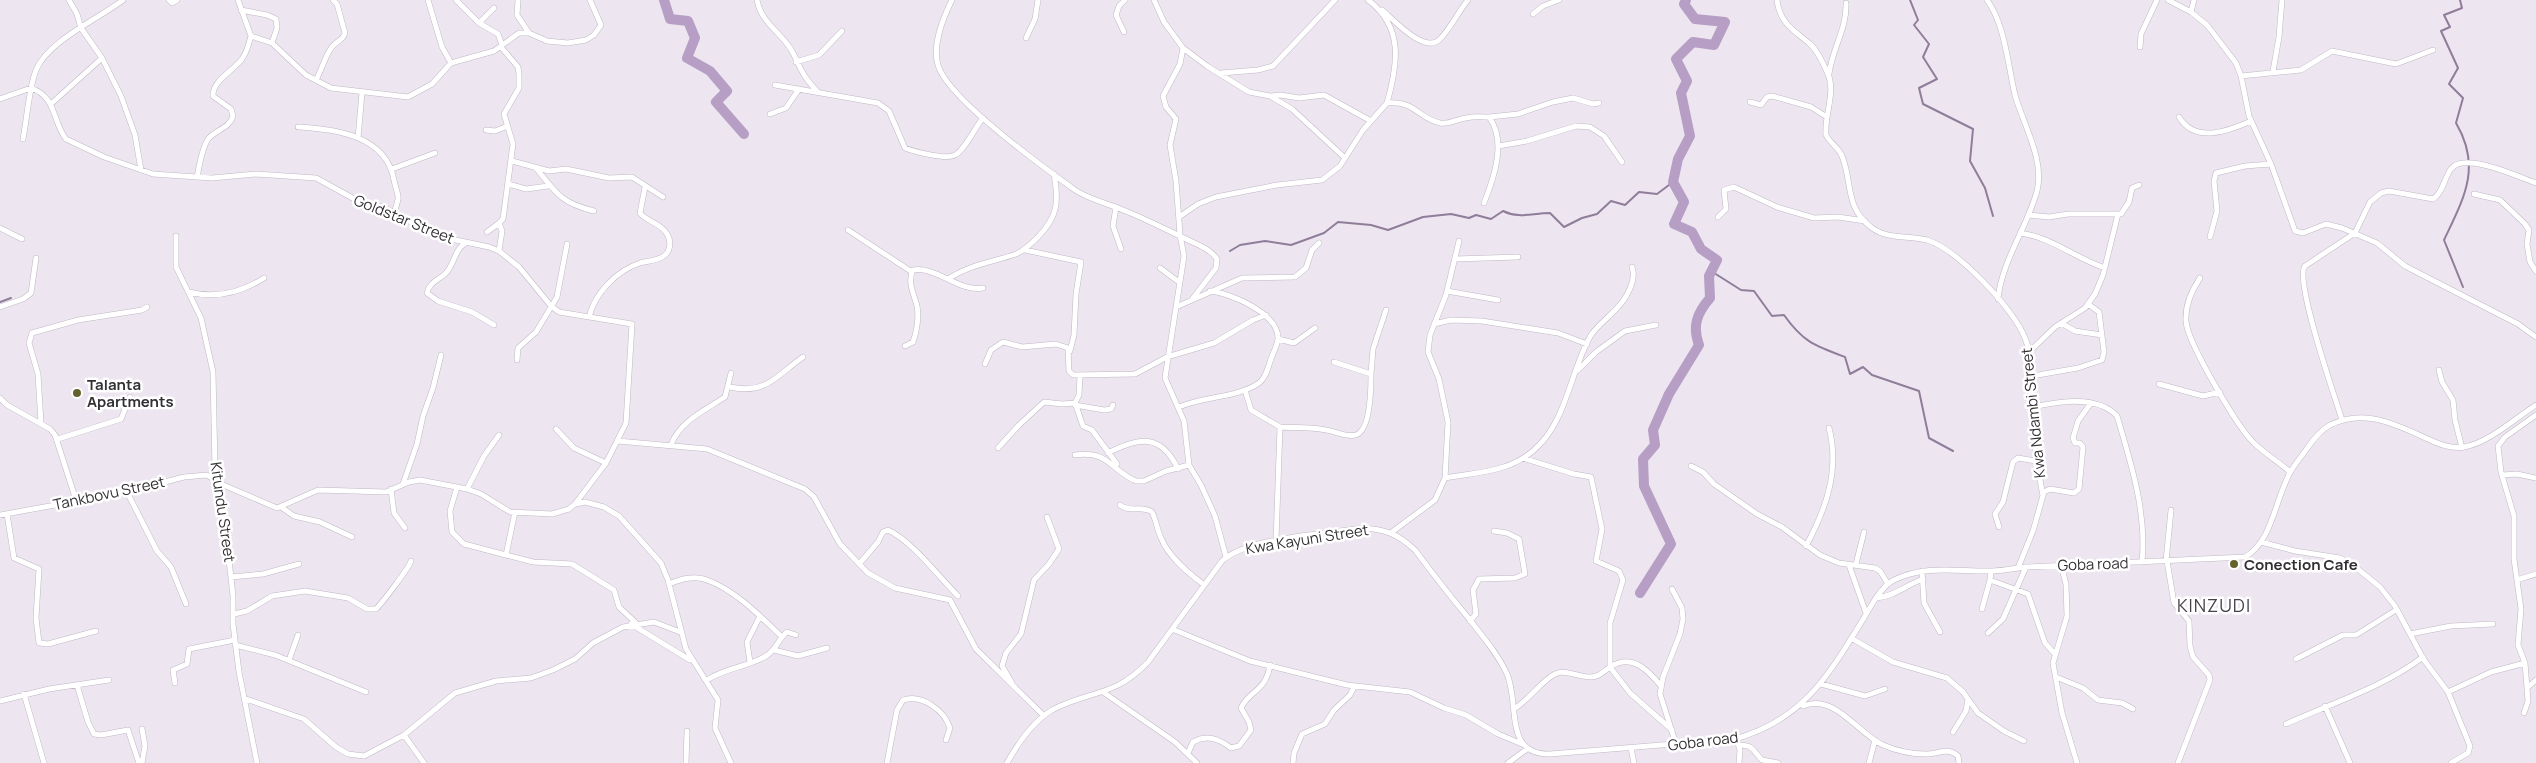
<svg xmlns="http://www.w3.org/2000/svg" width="2536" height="763" font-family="Manrope,sans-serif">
<rect width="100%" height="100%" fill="#ede6f1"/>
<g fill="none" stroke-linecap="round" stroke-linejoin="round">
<path stroke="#8f7d99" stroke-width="2" d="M1910,0L1918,20L1914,25L1929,44L1923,57L1937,79L1919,88L1923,104L1973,129L1970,161L1985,188L1993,216
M2460,0L2462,8L2444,15L2450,27L2441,31L2458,68L2449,84L2463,98L2456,123C2482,167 2464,198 2444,240L2463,287
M1230,251L1240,245L1265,241L1291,245L1324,233L1338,222L1371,225L1388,230L1423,217L1451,214L1469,218L1476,215L1491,219L1503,211C1519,219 1532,213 1550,213L1564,227L1582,218L1597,214L1611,201L1625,205L1639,192L1657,194L1673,182
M1711,271L1741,290L1754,291L1772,316L1784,315C1803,342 1815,346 1845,357L1850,374L1863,367L1872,375L1919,391L1929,438L1953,451
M0,302L11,298"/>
<path stroke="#b69ec4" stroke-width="10" d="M664,0L670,19L688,21L695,38L687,58L710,71L727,91L716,102L744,134
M1640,593L1671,544L1644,486L1643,459L1655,445L1653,430L1669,394L1699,345C1692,326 1697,313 1710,298L1709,276L1717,260L1701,249L1692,232L1674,224L1684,202L1673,182L1678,159L1690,136L1681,93L1687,81L1676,59L1693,42L1714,45L1725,22L1695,19L1684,4L1686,0"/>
<g stroke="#bfb8c3" stroke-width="6">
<path id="minor" d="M69,0L77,14L81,28L102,58L121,96L135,135L141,170
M169,0L172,3L177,0
M238,0L251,36L272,43L306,75L331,88L408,97L432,84L451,63L494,51L519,33H529L547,41L568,43L586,40L594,35L601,25L590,0
M428,0L442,47L451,63
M456,0L479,23L498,34L502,45
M518,0L517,15L529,33
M757,0C761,23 781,32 792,51C802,70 801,74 817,91
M952,0C943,18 930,50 940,70C955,103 1043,167 1075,190C1089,199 1103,202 1118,208C1142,217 1165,229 1188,240C1199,245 1210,249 1217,259L1216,268L1193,298
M1154,0L1164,22L1183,48L1180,64L1163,96L1166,107L1176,119L1170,145L1176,181L1180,235L1184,256L1165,378L1184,421L1189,465L1201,485L1215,516L1226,557
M1368,0C1404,27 1398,64 1387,103
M1777,0C1780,24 1794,30 1810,44C1818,51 1824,65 1828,74C1836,92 1824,116 1826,135C1830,143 1839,148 1842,156C1853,183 1844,207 1872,228C1889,240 1908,235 1927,240C1957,249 2014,309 2025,338C2036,366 2032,399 2033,429C2034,452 2039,474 2043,496
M1987,0C2005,24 2008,66 2015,95C2023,124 2045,160 2037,191C2027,228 2002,260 1998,299
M2168,0L2191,12L2207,25L2236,63L2241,76L2249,116L2271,164L2295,231L2303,233L2326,224L2342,228L2377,243L2405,266L2518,324L2536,337
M241,10L267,15L276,19L277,28L272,43
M1382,10C1394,20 1425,55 1440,39C1451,28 1458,12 1468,0
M2191,12L2194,0
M1533,14L1543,6L1559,0
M479,23L494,8
M1124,32L1116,15L1119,6L1125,0
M1026,38L1035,19L1038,0
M2140,47L2141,34L2157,0
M1183,48L1207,66L1249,92L1270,96L1292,109L1345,158
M796,62L819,55L842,31
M2273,71L2279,37L2282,0
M1221,73L1258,70L1273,66L1335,0
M1829,74C1832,49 1847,29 1846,3
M2241,76L2301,70L2332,51L2396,64L2433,50
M316,80C322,69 325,56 332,47C337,40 343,41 345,33L337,4L333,0
M775,85L878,103L889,111L905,148C915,152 947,160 955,155C964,151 976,126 983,118
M1271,96L1281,95L1299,98L1324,95L1371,121
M0,99L31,88
M1750,102L1761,105L1767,97L1772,96L1811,107L1827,117
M52,103L102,58
M770,114L786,108L799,89
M1489,117L1518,114L1553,102L1573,98L1593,104L1599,103
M2179,117C2195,144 2229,131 2251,121
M298,127C337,129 386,136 394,180C398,200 401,192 394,213
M486,130L495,131L508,126
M358,138L362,93
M23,139C27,118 29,88 36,70C48,41 98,19 123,0
M1498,146L1527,141L1576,126L1590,127L1604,136L1622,162
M512,161L549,171L566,169L609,178L632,177L663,197
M536,168C556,193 561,203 594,211
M392,169L435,153
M197,177C200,164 201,150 208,139C215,130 230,128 233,116L231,109L213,96C212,81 234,70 242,59C247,52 249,44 251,36
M508,184L526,189L548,186
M2474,194L2500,200L2525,224L2529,230L2527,244L2530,262L2536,271
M1116,207L1113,226L1121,249
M2028,215L2049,217L2068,214H2121L2129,202L2132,188L2139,185
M1179,217L1198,204L1216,197L1277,185L1322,180L1340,166L1363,130L1387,103C1417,101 1417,118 1440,123C1449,125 1457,119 1466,118C1474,116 1482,117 1489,117C1507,141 1494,178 1484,203
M1718,217L1726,209L1724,190L1734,187L1777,207L1814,218L1838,217L1865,221
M0,228L22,239
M848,230L912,272
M487,232L499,223
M2020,233C2051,237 2075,258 2105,268
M176,236V267L201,318L213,372L215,469L225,524L233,596V624L239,672L257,763
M2210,237L2217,211L2214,181L2216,173L2245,166L2271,164
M466,243C455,248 454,265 446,273C439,280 429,282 427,293L438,301L472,312L494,325
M1025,250L1081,262L1076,294L1074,335L1070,351
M499,251L502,231L499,223L503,219L513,144L504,114L519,88V74L518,67L501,47
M1455,259L1518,257
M1160,268L1179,282
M2200,278C2192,290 2185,306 2186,321C2187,342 2238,428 2254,443C2265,454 2279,462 2290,472
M948,279C969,265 993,262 1016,254C1025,250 1031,244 1038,237C1058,216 1059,202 1054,174
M1447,291L1498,300
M189,292C216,299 242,292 264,278
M0,307L23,299L31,293L36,258
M1176,307L1242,278L1295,277L1306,268L1312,250L1319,243
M589,317C595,293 616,271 640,263C647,261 659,261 665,255C671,250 671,240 667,234C661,223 647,222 640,213L645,187
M2061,323L2075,331L2102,335
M1434,324L1451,320L1482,321L1558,333L1587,344
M1278,339L1294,343L1315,328
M905,346L913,342C917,332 919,316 917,306C914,294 907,282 913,270C937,266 960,293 983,288
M2029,352L2055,327L2085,308L2095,294L2103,275L2118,214
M517,360L518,348L536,332L557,297L567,244
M985,364L991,350L1003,342L1022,347L1056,344L1068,348L1069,371L1073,375L1135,374L1167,357L1214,343L1253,320L1266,315
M1578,370L1596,352L1625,331L1656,325
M2439,370L2442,382L2453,400L2455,420L2462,448
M1371,374L1373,349L1386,310
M2032,376L2078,368L2102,360L2104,352L2099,312L2088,304
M2159,384L2203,396L2220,392
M730,387C766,395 776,376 803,357
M1245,390L1251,410L1280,427L1276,541
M0,398L7,405L50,429L55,435L76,500
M1075,403L1083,426L1092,430L1117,464
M1075,405L1104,410L1111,409L1113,405
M1179,407C1204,396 1237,398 1259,383C1266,378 1268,367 1271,359C1273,353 1278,344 1278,338C1278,313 1230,293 1210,291
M2032,407C2058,402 2097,394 2117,416C2131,463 2147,513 2142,562
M2342,420C2335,397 2294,280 2305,266L2355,233L2370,202L2381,193L2389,191L2433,199C2443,193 2444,178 2451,169C2463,151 2519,177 2536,183
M41,423L38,374L29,343L32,333L78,320L142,310L147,307
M1280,427C1295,428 1311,427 1326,430C1335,431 1347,438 1356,435C1371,430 1371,387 1371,374L1334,362
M556,429L574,448L606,463
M58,439L121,419L130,397
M618,441L707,449L805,489L814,497L840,544L868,573L895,588L950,600L976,649L1044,716
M671,445C679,422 705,410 725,397L731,373
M998,448L1019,425L1044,402L1062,404L1075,403L1079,395L1080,376
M1108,453C1139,437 1161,433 1178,469
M1075,455C1109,450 1111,471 1136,481H1144L1166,471L1189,465
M1523,458L1574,474L1591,477L1602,529L1596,561L1619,571L1623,580L1610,623V667L1630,693L1672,730
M1691,466L1703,472L1714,484L1757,514L1782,527L1820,555L1839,563L1875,568L1880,571L1888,584
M2502,475L2517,474L2536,478
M1445,478L1448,422L1439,379L1428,352L1430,335L1446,295L1459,241
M403,484L417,444L423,416L433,388L441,355
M457,487L450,511L452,532L464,544L506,555
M391,489L394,513L405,528
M467,489L484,456L499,435
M127,492L157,551L171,567L186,604
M576,504L585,502L604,507L619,516L661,563L668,580L686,649L718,700L715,728L731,763
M1120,505C1130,513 1142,505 1152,512C1156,520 1157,529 1161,538C1169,557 1187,572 1203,584
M281,507L294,516L320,522L352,537
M515,512L506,555L533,562L572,564L614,590L619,607L636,623
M7,514L14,558L39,569L36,618L39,643L48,644L96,631
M0,515L127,492L184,477L207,475L221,484L277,508L318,490L386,492L409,482L420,480L467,489L481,494L510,512L552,514L569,509L575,504L606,463L626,423L632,324L559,312L551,306L519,267L499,251L489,247L437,236L383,207L358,201L316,178L256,174L212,178L153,174L104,157L66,139C52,121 57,97 31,88
M1999,527L1995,514L2003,502L2013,462L2018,458L2036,461
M1392,532L1435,500L1445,478C1476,472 1508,473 1534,450C1567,422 1570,371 1591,335C1598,325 1609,317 1617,308C1626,299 1637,280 1632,267
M2261,542L2295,551L2340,558L2354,566L2380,587L2395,606L2424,660L2448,692L2470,746L2468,753L2451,763
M1806,546C1826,509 1840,470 1829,428
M2166,561L2171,510
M2167,561L2174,603L2189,621L2190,646L2193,657L2209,675L2210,680L2178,763
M859,564L878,542L883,532L888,530C912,541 939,577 958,596
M1856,564L1864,532
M1849,565L1866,613
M2061,565L2066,584L2067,616L2053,663L2062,713L2077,763
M2018,568L2033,531L2044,492L2050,489L2074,493L2079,489L2083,447L2080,443H2075L2073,438L2078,421L2091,403
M1922,571L1924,603L1940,632
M1991,572L1990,580L2028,594L2045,643L2055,654
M231,577L263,574L299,564
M2517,580L2536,574
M669,584C681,579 694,575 707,580C735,590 760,616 781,636
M1672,589L1682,608L1683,619L1680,634L1663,677L1660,694L1674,738L1678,745
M1877,598C1895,596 1906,585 1923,579
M1982,609L1990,580
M234,614L247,611L272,596L305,591L348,598L367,609H376C382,603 409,568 411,561
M1470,621L1476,614L1473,590L1479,579L1515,578L1525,574L1519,539L1507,533L1494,531
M631,624L690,660
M1172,629L1250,661L1347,685L1410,692L1444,708L1466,715L1498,734L1522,744
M1988,633L2003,619L2026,567
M2410,634L2451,626L2493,624
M1851,638L1893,662L1947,678L1963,692L1978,713L2004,731L2024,741
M235,645L275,655L366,692
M774,650L798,656L827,648
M2296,659L2343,635H2356L2396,610
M289,660L298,635
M750,662L747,642L760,616
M2056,677L2083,688L2098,700L2122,703L2133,709
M707,680C725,668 748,667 766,656C777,649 778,639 787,632L796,635
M175,683L173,670L187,664L189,649L235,640
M1012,683L1002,666L1006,653L1021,634L1034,580L1049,564L1059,549L1047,517
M1821,684L1865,696L1885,689
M77,685L88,722L94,734L101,735L128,730L139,763
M2527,688L2536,680
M1103,692L1175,742L1197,763
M2448,692L2491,672L2525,663
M24,694L44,763
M246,699L304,719L336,747L348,754L364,756L404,735L455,693L496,681L531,678L553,670L575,659L593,643L623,627L654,622L680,632
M0,701L49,689L109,680
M1803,706C1835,693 1858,734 1883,745C1897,751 1910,754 1925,754C1937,755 1947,746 1958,756L1959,763
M2325,706L2350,763
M1514,709C1529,700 1541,681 1555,674C1566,669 1578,677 1590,677C1599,677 1603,672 1610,667C1632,653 1648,670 1661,686
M2524,713L2528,701L2525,663L2518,645L2521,609L2514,559V516L2501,472L2498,446L2505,437L2536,415
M2286,724C2332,703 2382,688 2423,657
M1953,732L1966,711L1968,699
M404,735L424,763
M1738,744L1740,750L1739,763
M1739,745C1754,745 1753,751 1762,760L1778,763
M1631,748L1634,763
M1188,753L1193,742C1207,734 1219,739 1231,748L1239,746L1251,730L1249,722L1241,708C1248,691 1266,692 1270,665
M142,763L145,746L142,729
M686,763L687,731
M887,763L897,710L903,700C922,694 944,710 950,728L946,740
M1007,763C1018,743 1032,722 1052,710C1089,690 1114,698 1148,662L1222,561C1248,537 1326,534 1362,528C1385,529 1398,534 1415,550C1433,574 1451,597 1470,620C1483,637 1498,654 1507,674C1520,704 1503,755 1550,754L1735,739C1802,720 1827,678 1862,621C1870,608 1880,587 1894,580C1926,564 1959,572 1992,571C2003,571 2015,568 2026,567L2245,557C2273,541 2275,498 2291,471C2295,464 2301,457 2306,450C2312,441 2321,430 2330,425C2365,408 2395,424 2428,439C2438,444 2452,449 2464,447C2490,442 2514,419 2536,405
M1293,763L1294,753L1302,734L1325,724L1334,710L1350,695L1354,687
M1508,763L1527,749
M1869,763L1875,740"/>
</g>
<use href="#minor" stroke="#fff" stroke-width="5"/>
</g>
<g fill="#65612d" stroke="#fff" stroke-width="2">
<circle cx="77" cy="393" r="5"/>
<circle cx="2234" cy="564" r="5"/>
</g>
<g text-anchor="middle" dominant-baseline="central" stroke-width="5" stroke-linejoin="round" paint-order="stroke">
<g font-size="15" fill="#333034" stroke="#fff">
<text transform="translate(404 219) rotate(22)">Goldstar Street</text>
<text transform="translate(2033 413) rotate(-96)">Kwa Ndambi Street</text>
<text transform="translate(109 493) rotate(-12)">Tankbovu Street</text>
<text transform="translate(223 512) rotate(82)">Kitundu Street</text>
<text transform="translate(1307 539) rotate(-9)">Kwa Kayuni Street</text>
<text transform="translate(2093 564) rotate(-2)">Goba road</text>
<text transform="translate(1703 741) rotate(-7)">Goba road</text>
</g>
<g font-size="15" font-weight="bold" fill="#333034" stroke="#fff" text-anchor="start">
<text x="87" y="384">Talanta<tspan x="87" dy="17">Apartments</tspan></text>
<text x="2244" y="564">Conection Cafe</text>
</g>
<g font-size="18" letter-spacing="1" fill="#48424b" stroke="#fff">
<text x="2214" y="605">KINZUDI</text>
</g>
</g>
</svg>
